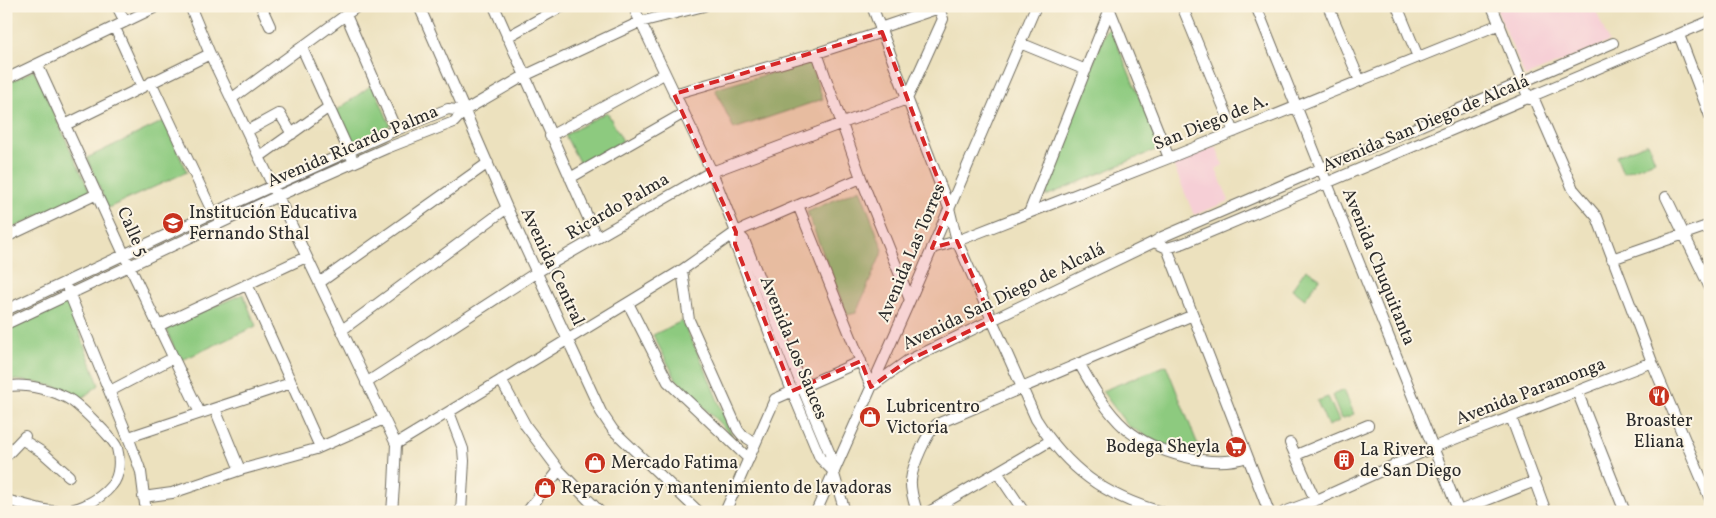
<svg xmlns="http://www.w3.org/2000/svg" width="1716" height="518" font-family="Vollkorn,serif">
<rect width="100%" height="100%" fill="#fcf5e5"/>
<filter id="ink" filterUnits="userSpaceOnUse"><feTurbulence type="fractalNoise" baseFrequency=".02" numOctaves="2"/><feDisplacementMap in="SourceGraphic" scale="10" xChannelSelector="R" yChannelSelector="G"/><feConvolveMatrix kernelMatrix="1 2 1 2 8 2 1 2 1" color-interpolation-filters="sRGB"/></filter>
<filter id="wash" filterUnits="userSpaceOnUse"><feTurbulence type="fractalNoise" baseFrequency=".0096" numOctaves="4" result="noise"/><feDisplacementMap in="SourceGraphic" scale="20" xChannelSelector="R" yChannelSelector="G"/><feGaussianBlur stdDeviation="1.12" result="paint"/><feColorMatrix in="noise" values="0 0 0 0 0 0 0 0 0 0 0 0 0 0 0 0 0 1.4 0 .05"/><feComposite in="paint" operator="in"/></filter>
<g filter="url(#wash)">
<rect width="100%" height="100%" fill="#ece1be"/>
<path fill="#f6cfd6" d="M1495,6H1594L1609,42L1525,77Z
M1216,146L1223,165L1216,169L1229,201L1194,215L1173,164Z"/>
<path fill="#8dca7f" stroke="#5c7a55" d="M1111,29L1160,148L1046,196V187L1106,30Z
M810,62L823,99L734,129L715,89Z
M34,70L90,192L9,230L6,224V84Z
M373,84L390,125L354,145L336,111Z
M607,112L623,141L580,164L565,135Z
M164,121L187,172L108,208L87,158Z
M1648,143L1655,161L1623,173L1616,156Z
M860,189L883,250L856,313L847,315L807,212Z
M1306,269L1320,278L1305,299L1292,289Z
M243,294L256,326L180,361L165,327Z
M68,301L99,385L82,398L64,389L40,383L6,379V329Z
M682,321L704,366L732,436L676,379L653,335Z
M1166,365L1202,455L1159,443L1128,426L1102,391Z
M1344,390L1354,414L1341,419L1332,395Z
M1328,397L1339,421L1328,426L1317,401Z"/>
</g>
<g filter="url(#ink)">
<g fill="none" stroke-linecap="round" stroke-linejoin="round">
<g stroke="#6f6b5e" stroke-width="12">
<path id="minor" d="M117,6L125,22
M190,6L210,54L396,444L394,486L392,512
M261,6L270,26
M419,6L507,208L601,412L613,430L699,512
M494,6L597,238
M633,6L712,172L736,232L744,240L802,387L830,454L833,471L845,512
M872,6L949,208L957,241L1036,419C1068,469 1104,496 1162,512
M1182,6L1234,132
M1256,6L1459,512
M1328,6L1360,81
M1397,6L1418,57
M1492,6L1529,99
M1110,10L1169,158
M346,15L396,130
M115,28L142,87
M880,28L939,8
M1679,35L1710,116
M507,37L563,6
M1020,43L1086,70
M302,48L352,158
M817,53L861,178L910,300
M37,64L129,265L200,413
M6,79L158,6
M151,82L213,213
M674,94L817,53L882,32
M1533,97L1573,189L1597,217L1652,362L1710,499
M231,99L358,6
M65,125L210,54
M247,131L278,114H280L292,134
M550,136L664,74
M259,157L329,107
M570,178L684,113
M1666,197L1710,288
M798,205L871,387
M1029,213L1111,6
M736,232L735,244L792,391L820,458L833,471
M6,237L97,194
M1154,242L1162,237L1613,43
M932,248L957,241L1169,158L1500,24
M1167,248L1269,512
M1612,259L1710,225
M682,270L689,320L738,430L742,435L755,443
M319,283L488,163
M247,284L320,447
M68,290L130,442L141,472L146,512
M628,303L668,382L749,459
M6,310L213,213L396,130L448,109L464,111
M6,324L278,196L387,148L454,122L464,111L524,76L640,22L704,6
M158,326L306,257
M342,330L507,208
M1079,363C1092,386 1105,410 1125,428C1154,453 1211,469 1247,457
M501,380L526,426L559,470L600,512
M366,383L537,272L709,173L907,99L943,19L938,6
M6,387C24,382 57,391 72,401C84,410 93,420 103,430C108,436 114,441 117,448C120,459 120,476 112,485C98,502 73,514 51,511C37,509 23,504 10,501L6,502
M871,387L907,361L1154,242L1167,248L1184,243L1710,21
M110,391L173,358
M1577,391L1625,512
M215,409L240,470
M449,412L463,449L464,461L461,512
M1511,417L1546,512
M129,437L291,383
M23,440L42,452L69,476
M1290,443L1315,500
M396,444L682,270L736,232L861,178
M1296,455L1368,425
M6,456L25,436
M997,472L1024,512
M143,497L172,493L240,470L316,449L384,419
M1459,511L1535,481
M527,512L559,470
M725,512L775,399L861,361
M816,512L910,300L1036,6
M917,512C914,502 910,491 911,480C912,467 927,432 937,424L1193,315
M929,512L1050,441
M1284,512L1319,499L1434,447L1652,362"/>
</g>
<use href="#minor" stroke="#fff" stroke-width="10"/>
</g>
</g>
<path fill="#d62828" fill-opacity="0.2" stroke="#d62828" stroke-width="4" stroke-dasharray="10 6" stroke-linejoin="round" d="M882,32L949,208L932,248L957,241L992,320L907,361L871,387L861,361L792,391L735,244L736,232L674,94Z"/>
<defs>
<g id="school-disc" transform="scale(1.125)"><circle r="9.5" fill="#c8321e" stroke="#fcf5e5"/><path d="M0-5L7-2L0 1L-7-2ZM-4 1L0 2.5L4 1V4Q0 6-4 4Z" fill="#fff"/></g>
<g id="restaurant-disc" transform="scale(1.125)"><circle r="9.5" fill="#c8321e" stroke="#fcf5e5"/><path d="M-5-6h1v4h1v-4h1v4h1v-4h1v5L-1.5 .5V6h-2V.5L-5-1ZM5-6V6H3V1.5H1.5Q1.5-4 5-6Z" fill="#fff"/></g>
<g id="shop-disc" transform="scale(1.125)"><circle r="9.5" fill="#c8321e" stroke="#fcf5e5"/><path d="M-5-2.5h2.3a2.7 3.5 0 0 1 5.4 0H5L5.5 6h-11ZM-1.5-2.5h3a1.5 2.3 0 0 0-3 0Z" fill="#fff"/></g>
<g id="supermarket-disc" transform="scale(1.125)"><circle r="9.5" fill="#c8321e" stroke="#fcf5e5"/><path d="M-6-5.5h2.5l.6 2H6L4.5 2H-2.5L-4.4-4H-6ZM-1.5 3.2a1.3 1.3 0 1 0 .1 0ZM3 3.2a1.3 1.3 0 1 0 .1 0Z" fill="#fff"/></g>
<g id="building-disc" transform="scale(1.125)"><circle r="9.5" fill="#c8321e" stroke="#fcf5e5"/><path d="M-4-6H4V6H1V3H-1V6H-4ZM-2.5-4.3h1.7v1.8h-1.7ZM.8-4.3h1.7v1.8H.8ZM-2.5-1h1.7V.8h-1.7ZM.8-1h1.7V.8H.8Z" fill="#fff"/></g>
</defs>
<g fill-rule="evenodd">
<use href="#school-disc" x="173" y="223"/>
<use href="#restaurant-disc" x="1659" y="396"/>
<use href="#shop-disc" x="870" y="417"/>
<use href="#supermarket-disc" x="1236" y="447"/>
<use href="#building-disc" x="1344" y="460"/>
<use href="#shop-disc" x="595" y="463"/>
<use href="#shop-disc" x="545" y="488"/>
</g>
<g text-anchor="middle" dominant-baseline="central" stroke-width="4" stroke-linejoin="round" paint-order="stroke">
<g font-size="18" fill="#2b2b2b" stroke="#fcf5e5">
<text transform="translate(1211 123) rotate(-22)">San Diego de A.</text>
<text transform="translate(1426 124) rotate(-23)">Avenida San Diego de Alcalá</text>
<text transform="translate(353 147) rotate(-23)">Avenida Ricardo Palma</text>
<text transform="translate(618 207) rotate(-30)">Ricardo Palma</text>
<text transform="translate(132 232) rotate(66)">Calle 5</text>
<text transform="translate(912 253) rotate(-67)">Avenida Las Torres</text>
<text transform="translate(552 267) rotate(65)">Avenida Central</text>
<text transform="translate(1378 267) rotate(68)">Avenida Chuquitanta</text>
<text transform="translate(1004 297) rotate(-26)">Avenida San Diego de Alcalá</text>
<text transform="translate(793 348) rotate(68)">Avenida Los Sauces</text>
<text transform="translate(1531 392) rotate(-21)">Avenida Paramonga</text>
</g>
<g font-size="18" fill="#2b2b2b" stroke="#fcf5e5" text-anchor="start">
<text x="189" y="213">Institución Educativa<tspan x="189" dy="21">Fernando Sthal</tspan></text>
<text x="886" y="407">Lubricentro<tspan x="886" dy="21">Victoria</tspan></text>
<text x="1659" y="421" text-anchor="middle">Broaster<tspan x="1659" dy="21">Eliana</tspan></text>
<text x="1220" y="447" text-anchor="end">Bodega Sheyla</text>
<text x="1360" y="450">La Rivera<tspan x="1360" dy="21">de San Diego</tspan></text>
<text x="611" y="463">Mercado Fatima</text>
<text x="561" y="488">Reparación y mantenimiento de lavadoras</text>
</g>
</g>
<rect width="1716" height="518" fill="none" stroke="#fcf5e5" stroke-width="25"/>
</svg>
